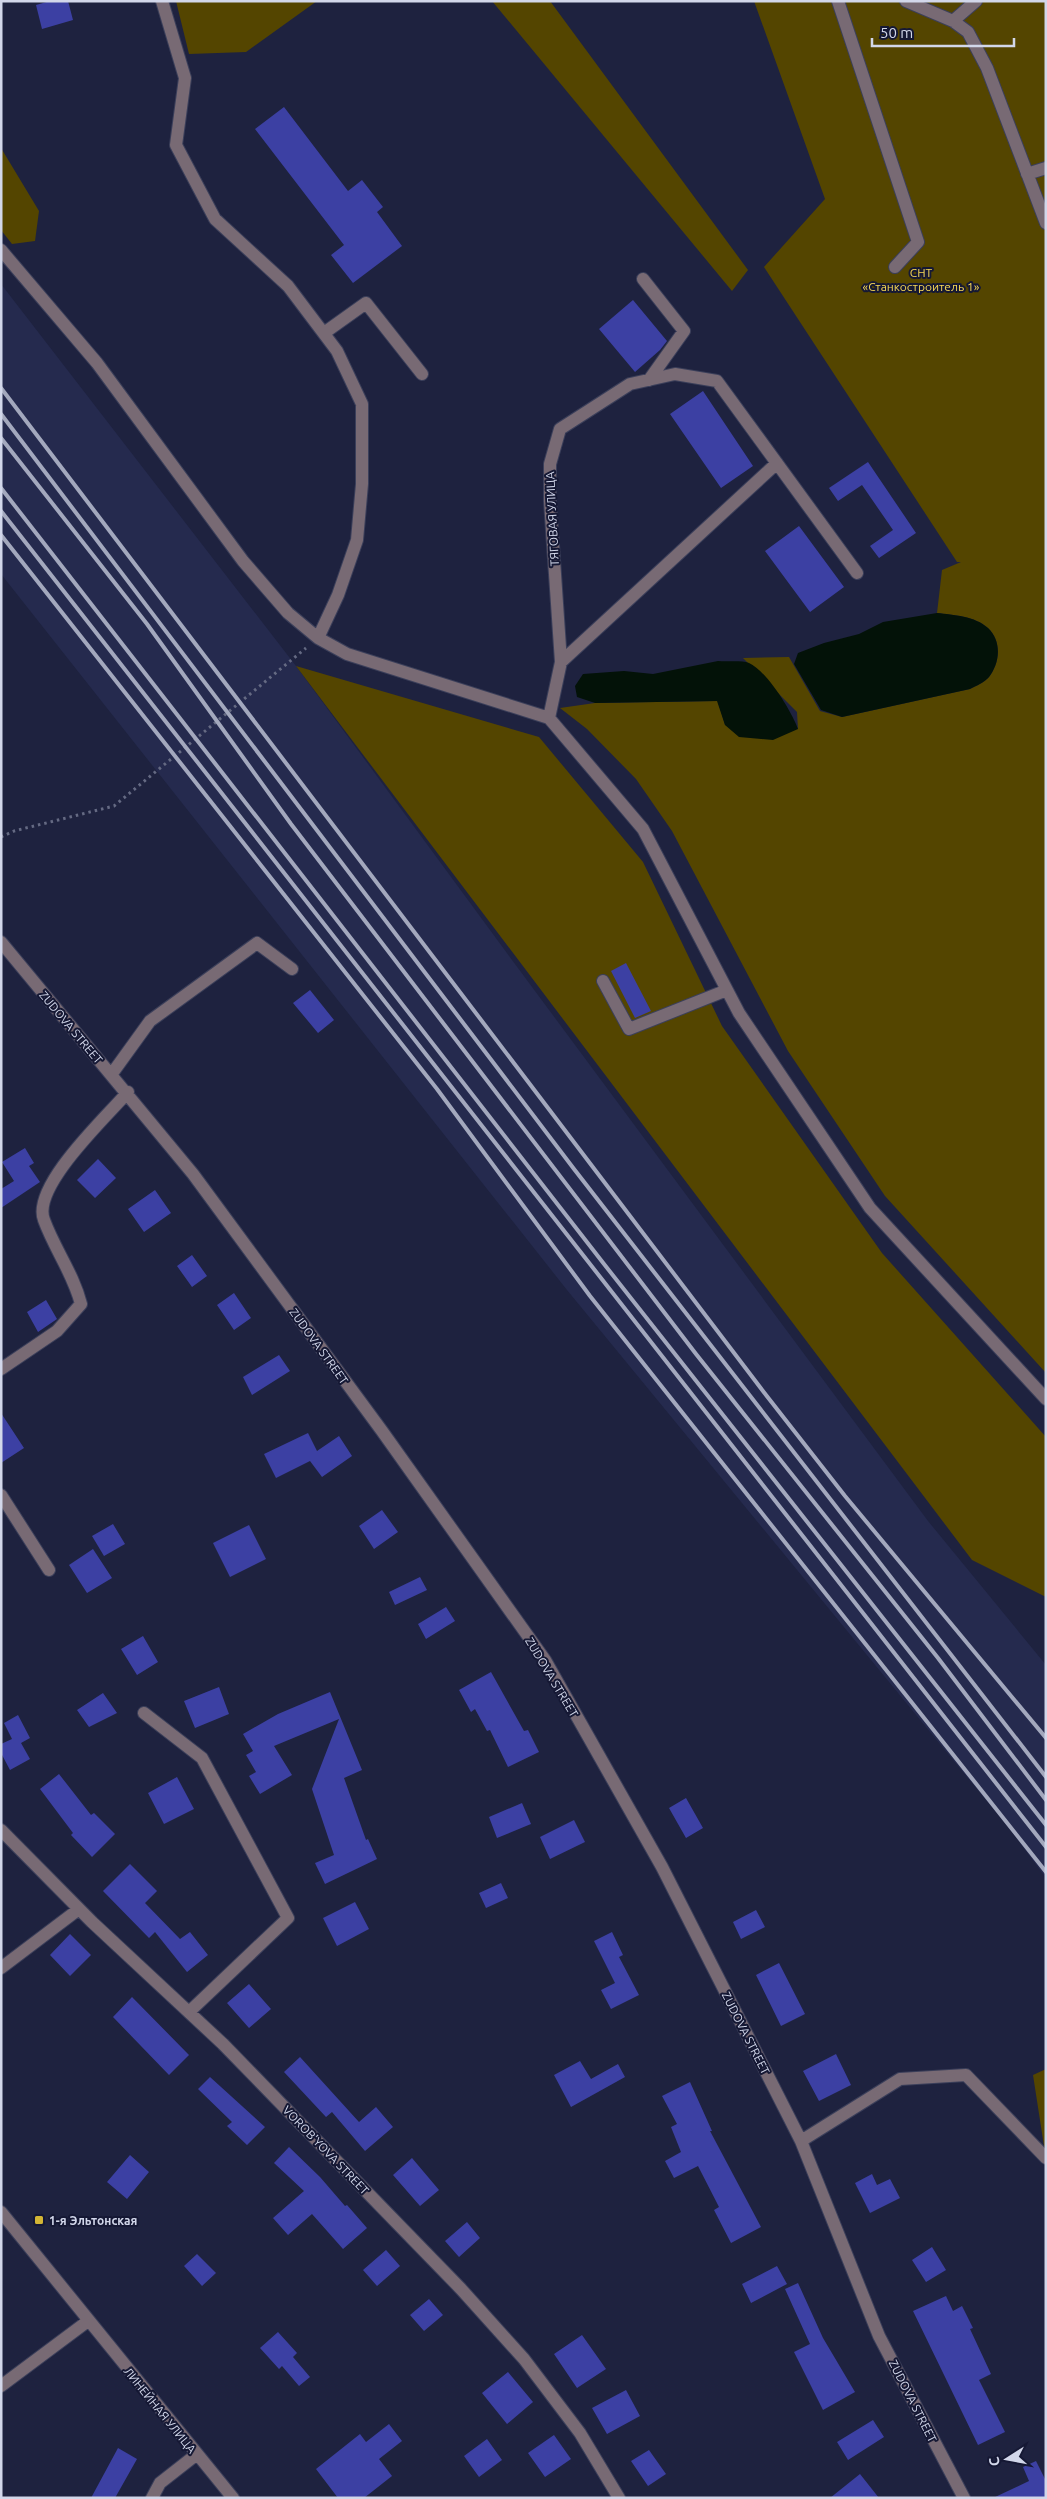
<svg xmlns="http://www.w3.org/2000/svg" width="1047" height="2499" font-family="Ubuntu,sans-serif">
<rect width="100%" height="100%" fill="#1e223f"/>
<path fill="#252a4e" d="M1,284L296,666L512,960L928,1521L1046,1665V1878L1009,1828L567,1290L1,574Z"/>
<path fill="#544500" d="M176,1H317L246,52L189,54Z
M492,1H550L748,270L732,291Z
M754,1H1046V1373L885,1196L788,1051L672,831L636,779L587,729L560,708L595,703L718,701L725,725L798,729L797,712L743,658L789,657L820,711L842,717L970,689C976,686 985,682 989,677C1000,663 1002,641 988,628C975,616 953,615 937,613L942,570L961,562H957L764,267L825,199Z
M1,148L39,211L35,241L12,244L1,230Z
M296,666L539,737L643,862L722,1026L882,1253L1046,1437V1597L972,1560Z
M1046,2069V2159L1033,2075Z"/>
<path fill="#031208" d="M937,613C953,615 975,616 988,628C1002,641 1000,663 989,677C985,682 976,686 970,689L842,717L821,710L794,664L798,653L824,643L859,634L883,622Z
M718,661C727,662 742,660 749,663C767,671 792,712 798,729L773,740L739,737L725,725L717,701L595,703L577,697L575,686L583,674L624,671L653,674Z"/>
<path fill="#3c40a3" d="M50,1H68L73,20L42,29L36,5Z
M284,107L348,191L362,180L383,207L377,212L402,246L353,283L331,255L344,245L255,129Z
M633,300L667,341L660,350L635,372L599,329Z
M703,391L753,466L721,488L670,414Z
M868,462L916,533L879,558L870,546L893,530L862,485L838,501L829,488Z
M799,526L844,587L810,612L765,551Z
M626,963L651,1011L635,1018L611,971Z
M310,990L334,1020L318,1033L293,1003Z
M25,1148L34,1163L29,1166L40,1182L1,1208V1189L14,1181L2,1162Z
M98,1159L116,1178L95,1198L77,1180Z
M155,1190L171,1213L144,1232L128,1209Z
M192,1255L207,1276L192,1287L177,1266Z
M234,1293L251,1318L234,1330L217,1305Z
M46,1300L57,1319L38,1332L27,1312Z
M279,1355L290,1371L252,1395L243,1377Z
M1,1413L24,1448L1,1463Z
M308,1433L317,1451L339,1436L352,1456L322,1477L310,1461L276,1478L264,1454Z
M382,1510L398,1532L374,1549L359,1526Z
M113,1524L125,1544L104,1556L92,1536Z
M249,1525L266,1559L230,1577L213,1543Z
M93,1549L112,1578L87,1593L69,1565Z
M420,1577L427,1590L395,1605L389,1592Z
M446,1607L455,1621L426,1639L418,1624Z
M143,1636L158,1662L137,1675L121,1649Z
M491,1672L524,1731L528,1730L539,1752L508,1767L490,1730L487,1731L475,1709L471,1712L459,1690Z
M219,1687L229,1714L195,1728L184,1701Z
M330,1692L362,1770L344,1778L366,1840L368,1839L377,1859L325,1884L315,1863L334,1855L312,1789L339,1719L274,1746L292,1775L260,1794L249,1776L256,1772L246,1755L253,1751L243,1734L278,1714Z
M103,1693L117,1713L89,1727L77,1710Z
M18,1715L30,1738L21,1743L30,1759L10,1770L1,1753V1744L12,1739L4,1723Z
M59,1774L91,1815L94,1813L115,1834L92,1857L71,1835L73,1833L40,1789Z
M177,1777L194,1809L164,1824L148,1793Z
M686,1798L703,1828L686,1838L669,1808Z
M522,1803L531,1824L497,1838L489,1817Z
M574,1820L585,1842L550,1859L540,1837Z
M130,1864L157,1891L145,1903L180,1939L190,1932L208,1955L187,1972L155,1932L149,1938L103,1891Z
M501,1883L508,1898L486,1908L479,1893Z
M355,1902L369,1929L337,1946L323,1918Z
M756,1910L765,1927L741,1939L733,1922Z
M612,1932L623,1955L619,1957L639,1995L611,2009L601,1990L615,1983L594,1941Z
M70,1934L91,1955L70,1976L50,1955Z
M779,1963L805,2014L781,2026L756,1975Z
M249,1984L271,2009L249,2028L227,2003Z
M132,1997L189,2055L169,2075L113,2017Z
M836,2054L851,2085L819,2101L803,2071Z
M300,2057L359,2122L376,2107L393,2127L365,2151L332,2112L326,2117L284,2072Z
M580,2061L591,2079L618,2064L625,2077L571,2107L554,2075Z
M210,2077L265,2127L247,2145L227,2126L232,2122L198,2089Z
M690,2082L712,2131H710L761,2227L731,2243L714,2210L719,2207L698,2166L674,2178L665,2161L681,2152L671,2127L677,2124L662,2096Z
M289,2147L320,2177L345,2206L347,2205L367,2228L343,2249L312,2214L288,2235L273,2218L304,2191L274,2163Z
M130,2155L149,2172L127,2199L107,2182Z
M412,2158L439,2190L420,2206L393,2175Z
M872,2174L877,2185L890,2179L900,2198L870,2213L855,2183Z
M467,2222L480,2238L459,2257L445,2241Z
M932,2247L946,2270L926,2282L912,2260Z
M386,2250L400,2266L377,2286L363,2270Z
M197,2254L216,2273L202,2286L184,2266Z
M777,2266L787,2284L751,2303L742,2284Z
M798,2283L823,2338L855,2392L823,2410L794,2352L810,2344L785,2289Z
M946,2296L953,2311L962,2306L973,2328L970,2329L991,2374L979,2380L1005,2432L978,2445L913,2311Z
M429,2299L443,2315L424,2331L410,2315Z
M278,2332L297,2353L293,2357L310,2377L299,2386L282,2366L279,2369L260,2348Z
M582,2335L606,2369L577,2388L554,2354Z
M508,2372L533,2402L507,2424L482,2393Z
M626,2390L640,2416L607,2434L592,2408Z
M873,2420L884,2437L848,2460L837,2442Z
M389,2424L402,2441L379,2459L392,2476L364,2498H338L316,2469L360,2434L366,2442Z
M554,2435L571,2459L545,2477L528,2453Z
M487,2439L502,2460L479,2477L464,2456Z
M118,2448L137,2459L115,2498H91Z
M649,2450L666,2474L648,2486L631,2461Z
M1036,2461L1046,2481V2498H993L1029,2481L1023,2467Z
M860,2474L879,2498H830Z"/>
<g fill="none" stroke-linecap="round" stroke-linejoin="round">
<g stroke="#3b3f5a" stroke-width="14">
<path id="minor" d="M162,1L185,78L176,145L215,219L288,286L337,351L362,404V484L357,540L338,595L318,638
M838,1L918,242L895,267
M906,1L953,21L968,32L987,68L1046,223
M953,21L976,1
M1027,174L1046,168
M1,250L97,363L243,561L288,613L318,638L347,654L549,718L643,829L739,1013L870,1208L1046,1399
M643,279L684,331L649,380
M324,333L366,303L422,374
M561,662L777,463
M549,718L561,662L550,501V464L560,429L630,384L675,374L717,381L857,573
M1,942L193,1174L382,1431L545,1660L662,1867L801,2141L879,2336L964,2498
M603,981L629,1029L727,990
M111,1075L150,1021L257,943L292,969
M1,1369L57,1331L81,1304C73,1273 55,1250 44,1220C31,1187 106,1117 128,1092
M1,1495L49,1570
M144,1713L202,1758L288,1918L189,2012
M1,1830L92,1922L223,2044L461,2289L524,2359L580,2433L619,2498
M1,1968L79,1909
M801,2141L900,2079L966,2075L1046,2158
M1,2212L233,2498
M1,2386L88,2321
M152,2498L160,2483L197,2454"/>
</g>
<path stroke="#656a83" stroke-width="3" stroke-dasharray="2.5 4" stroke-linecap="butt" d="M1,837L14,831L114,806L306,648"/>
<use href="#minor" stroke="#786a74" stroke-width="12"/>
<path stroke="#a3a8bd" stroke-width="4" d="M1,388L766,1395L845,1496L1046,1738
M1,414L574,1169L1046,1777
M1,438L147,624L291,824L696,1354L938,1658L1046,1800
M1,488L604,1264L1046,1825
M1,511L1046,1847
M1,535L437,1089L590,1296L1046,1872"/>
</g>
<rect fill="#d3b635" stroke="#151834" stroke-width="2" x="34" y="2215" width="10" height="10" rx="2.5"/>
<g text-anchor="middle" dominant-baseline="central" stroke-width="4" stroke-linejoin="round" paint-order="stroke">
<g font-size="12" fill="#f7d857" stroke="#151834">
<text x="921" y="272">СНТ<tspan x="921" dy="14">«Станкостроитель 1»</tspan></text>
</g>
<g font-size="12" fill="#d2d7ea" stroke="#151834">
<text transform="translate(552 519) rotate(-93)">ТЯГОВАЯ УЛИЦА</text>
<text transform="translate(71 1027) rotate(50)">ZUDOVA STREET</text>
<text transform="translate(319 1346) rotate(54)">ZUDOVA STREET</text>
<text transform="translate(552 1677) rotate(59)">ZUDOVA STREET</text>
<text transform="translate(746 2033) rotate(63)">ZUDOVA STREET</text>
<text transform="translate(326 2150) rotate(46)">VOROB'YOVA STREET</text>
<text transform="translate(913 2401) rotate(63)">ZUDOVA STREET</text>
<text transform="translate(160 2410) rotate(51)">ЛИНЕЙНАЯ УЛИЦА</text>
</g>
<g font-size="12" font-weight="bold" fill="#d2d7ea" stroke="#151834" text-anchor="start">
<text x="49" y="2220">1-я Эльтонская</text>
</g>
</g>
<rect width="1047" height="2499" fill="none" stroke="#d2d7ea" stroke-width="5"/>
<g transform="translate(1007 2459) rotate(259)" stroke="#151834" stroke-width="4" paint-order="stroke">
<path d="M0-4L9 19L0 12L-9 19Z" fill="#d2d7ea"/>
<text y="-8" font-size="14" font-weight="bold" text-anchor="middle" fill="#d2d7ea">С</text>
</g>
<path d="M872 38v8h142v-8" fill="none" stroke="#d2d7ea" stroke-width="2.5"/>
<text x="880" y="38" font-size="15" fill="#d2d7ea" stroke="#151834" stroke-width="4" paint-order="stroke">50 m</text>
</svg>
